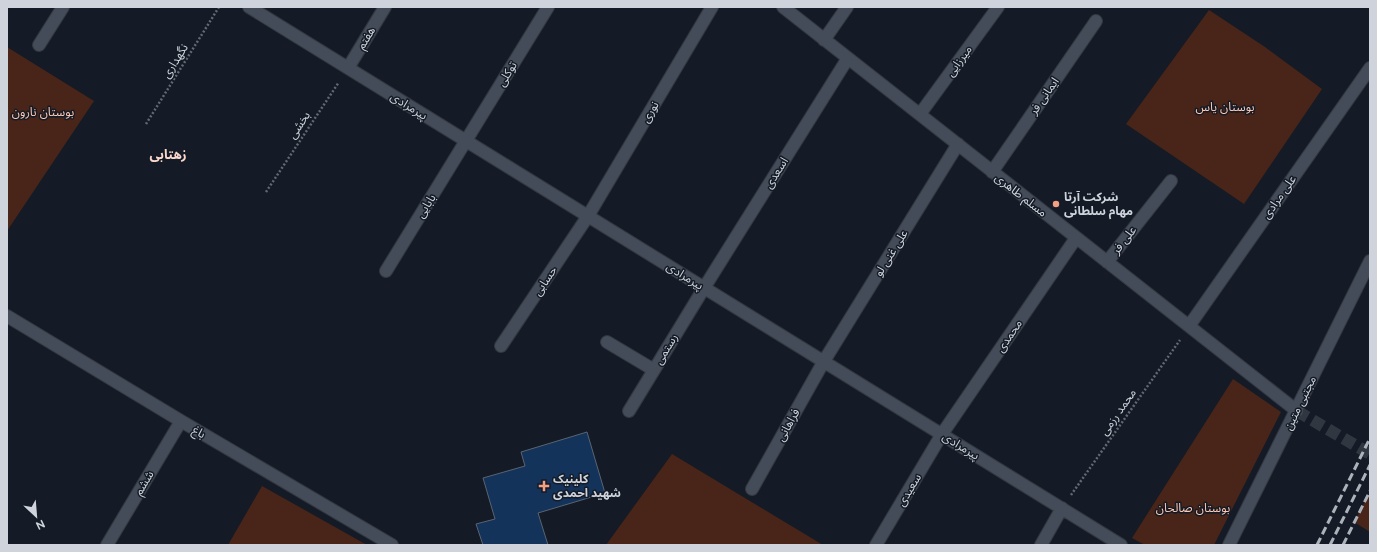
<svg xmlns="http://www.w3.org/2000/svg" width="1377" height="552" font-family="Raleway,'Noto Sans Arabic',sans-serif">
<rect width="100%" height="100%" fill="#141b26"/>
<path fill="#482518" d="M1209,10L1265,47L1322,89L1244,204L1126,124Z
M7,47L94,101L7,231Z
M1233,379L1281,412L1214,545H1145L1132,538Z
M672,454L823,545H606Z
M262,486L367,545H228Z
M1370,492V532L1354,522Z"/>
<path fill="#14335b" stroke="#5a6471" d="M587,432L605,493L538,513L548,545H483L476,524L495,519L483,478L525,466L521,452Z"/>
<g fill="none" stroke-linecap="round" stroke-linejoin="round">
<path stroke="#303741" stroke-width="12" stroke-dasharray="12 6" stroke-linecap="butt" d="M1297,411L1370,454"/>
<g stroke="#333740" stroke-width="14">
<path id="minor" d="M249,7L1121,545
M783,7L1297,411
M824,40L847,7
M39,45L63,7
M348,68L385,7
M920,114L998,7
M992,172L1096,21
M1107,262L1171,181
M386,271L548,7
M7,316L181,421L392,545
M1189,326L1370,68
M607,342L654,370
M501,346L588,216L712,7
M629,411L704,288L848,58
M752,489L824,361L958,144
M107,545L181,421
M876,545L942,434L1076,238
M1041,545L1062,508
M1229,545L1370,261"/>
</g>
<path stroke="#636973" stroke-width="2.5" stroke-dasharray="2 2" stroke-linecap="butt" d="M146,124L219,7
M266,192L339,82
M1071,495L1180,340"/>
<use href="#minor" stroke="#434c58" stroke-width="12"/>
<path stroke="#acb2ba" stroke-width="3" stroke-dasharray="8 4" stroke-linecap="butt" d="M1317,545L1370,438
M1330,545L1370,465
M1343,545L1370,491"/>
</g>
<g fill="#f39f82" stroke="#141b26" stroke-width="1.5">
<circle cx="1056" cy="204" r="4"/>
<path d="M542 480h4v4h4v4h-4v4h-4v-4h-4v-4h4z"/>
</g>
<g text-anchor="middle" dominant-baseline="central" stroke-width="3" stroke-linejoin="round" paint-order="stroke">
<g font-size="12" fill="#cfd4dc" stroke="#141b26">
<text transform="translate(366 38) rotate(-59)">هفتم</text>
<text transform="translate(175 61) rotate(-58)">نگهداری</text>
<text transform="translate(959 61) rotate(-54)">میرزایی</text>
<text transform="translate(507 74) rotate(-59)">توکلی</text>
<text transform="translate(1044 96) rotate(-55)">ایمانی فر</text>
<text transform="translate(409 106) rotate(32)">پیرمرادی</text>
<text transform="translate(650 112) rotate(-59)">نوری</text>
<text transform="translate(299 125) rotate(-56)">بخشی</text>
<text transform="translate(776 173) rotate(-58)">اسعدی</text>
<text transform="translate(1021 195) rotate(38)">مسلم طاهری</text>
<text transform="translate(1279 197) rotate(-55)">علی مرادی</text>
<text transform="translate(426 206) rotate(-58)">بابایی</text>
<text transform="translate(1124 240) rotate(-52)">علی فر</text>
<text transform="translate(891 253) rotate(-58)">علی غنی لو</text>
<text transform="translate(685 276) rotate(32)">پیرمرادی</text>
<text transform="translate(545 281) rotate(-56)">حسابی</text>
<text transform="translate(1009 336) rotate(-56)">محمدی</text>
<text transform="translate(666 349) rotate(-59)">رستمی</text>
<text transform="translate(1300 403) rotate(-64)">مجتبی متین</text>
<text transform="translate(1118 412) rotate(-55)">محمد رزمی</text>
<text transform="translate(788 425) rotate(-61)">فراهانی</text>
<text transform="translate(199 432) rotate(30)">باغ</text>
<text transform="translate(961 446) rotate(32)">پیرمرادی</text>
<text transform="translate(144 483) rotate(-59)">ششم</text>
<text transform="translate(909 490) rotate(-59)">سعیدی</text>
</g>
<g font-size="12" fill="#fec9b6" stroke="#141b26">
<text x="1225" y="107">بوستان یاس</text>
<text x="43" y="112">بوستان نارون</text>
<text x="1193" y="508">بوستان صالحان</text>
</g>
<g font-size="12" font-weight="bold" fill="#cfd4dc" stroke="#141b26" text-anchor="start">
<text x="1064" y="197">شرکت آرتا<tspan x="1064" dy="14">مهام سلطانی</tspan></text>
<text x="553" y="479">کلینیک<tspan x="553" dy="14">شهید احمدی</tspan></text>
</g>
<g font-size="13" font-weight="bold" fill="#fad9cd" stroke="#141b26">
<text x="168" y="154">زهتابی</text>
</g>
</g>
<rect width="1377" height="552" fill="none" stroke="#cfd4dc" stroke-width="16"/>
<g transform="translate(36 516) rotate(154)" stroke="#141b26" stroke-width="3" paint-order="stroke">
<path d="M0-3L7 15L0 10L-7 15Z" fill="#cfd4dc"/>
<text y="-6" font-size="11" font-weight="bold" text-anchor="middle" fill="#cfd4dc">N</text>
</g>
</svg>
